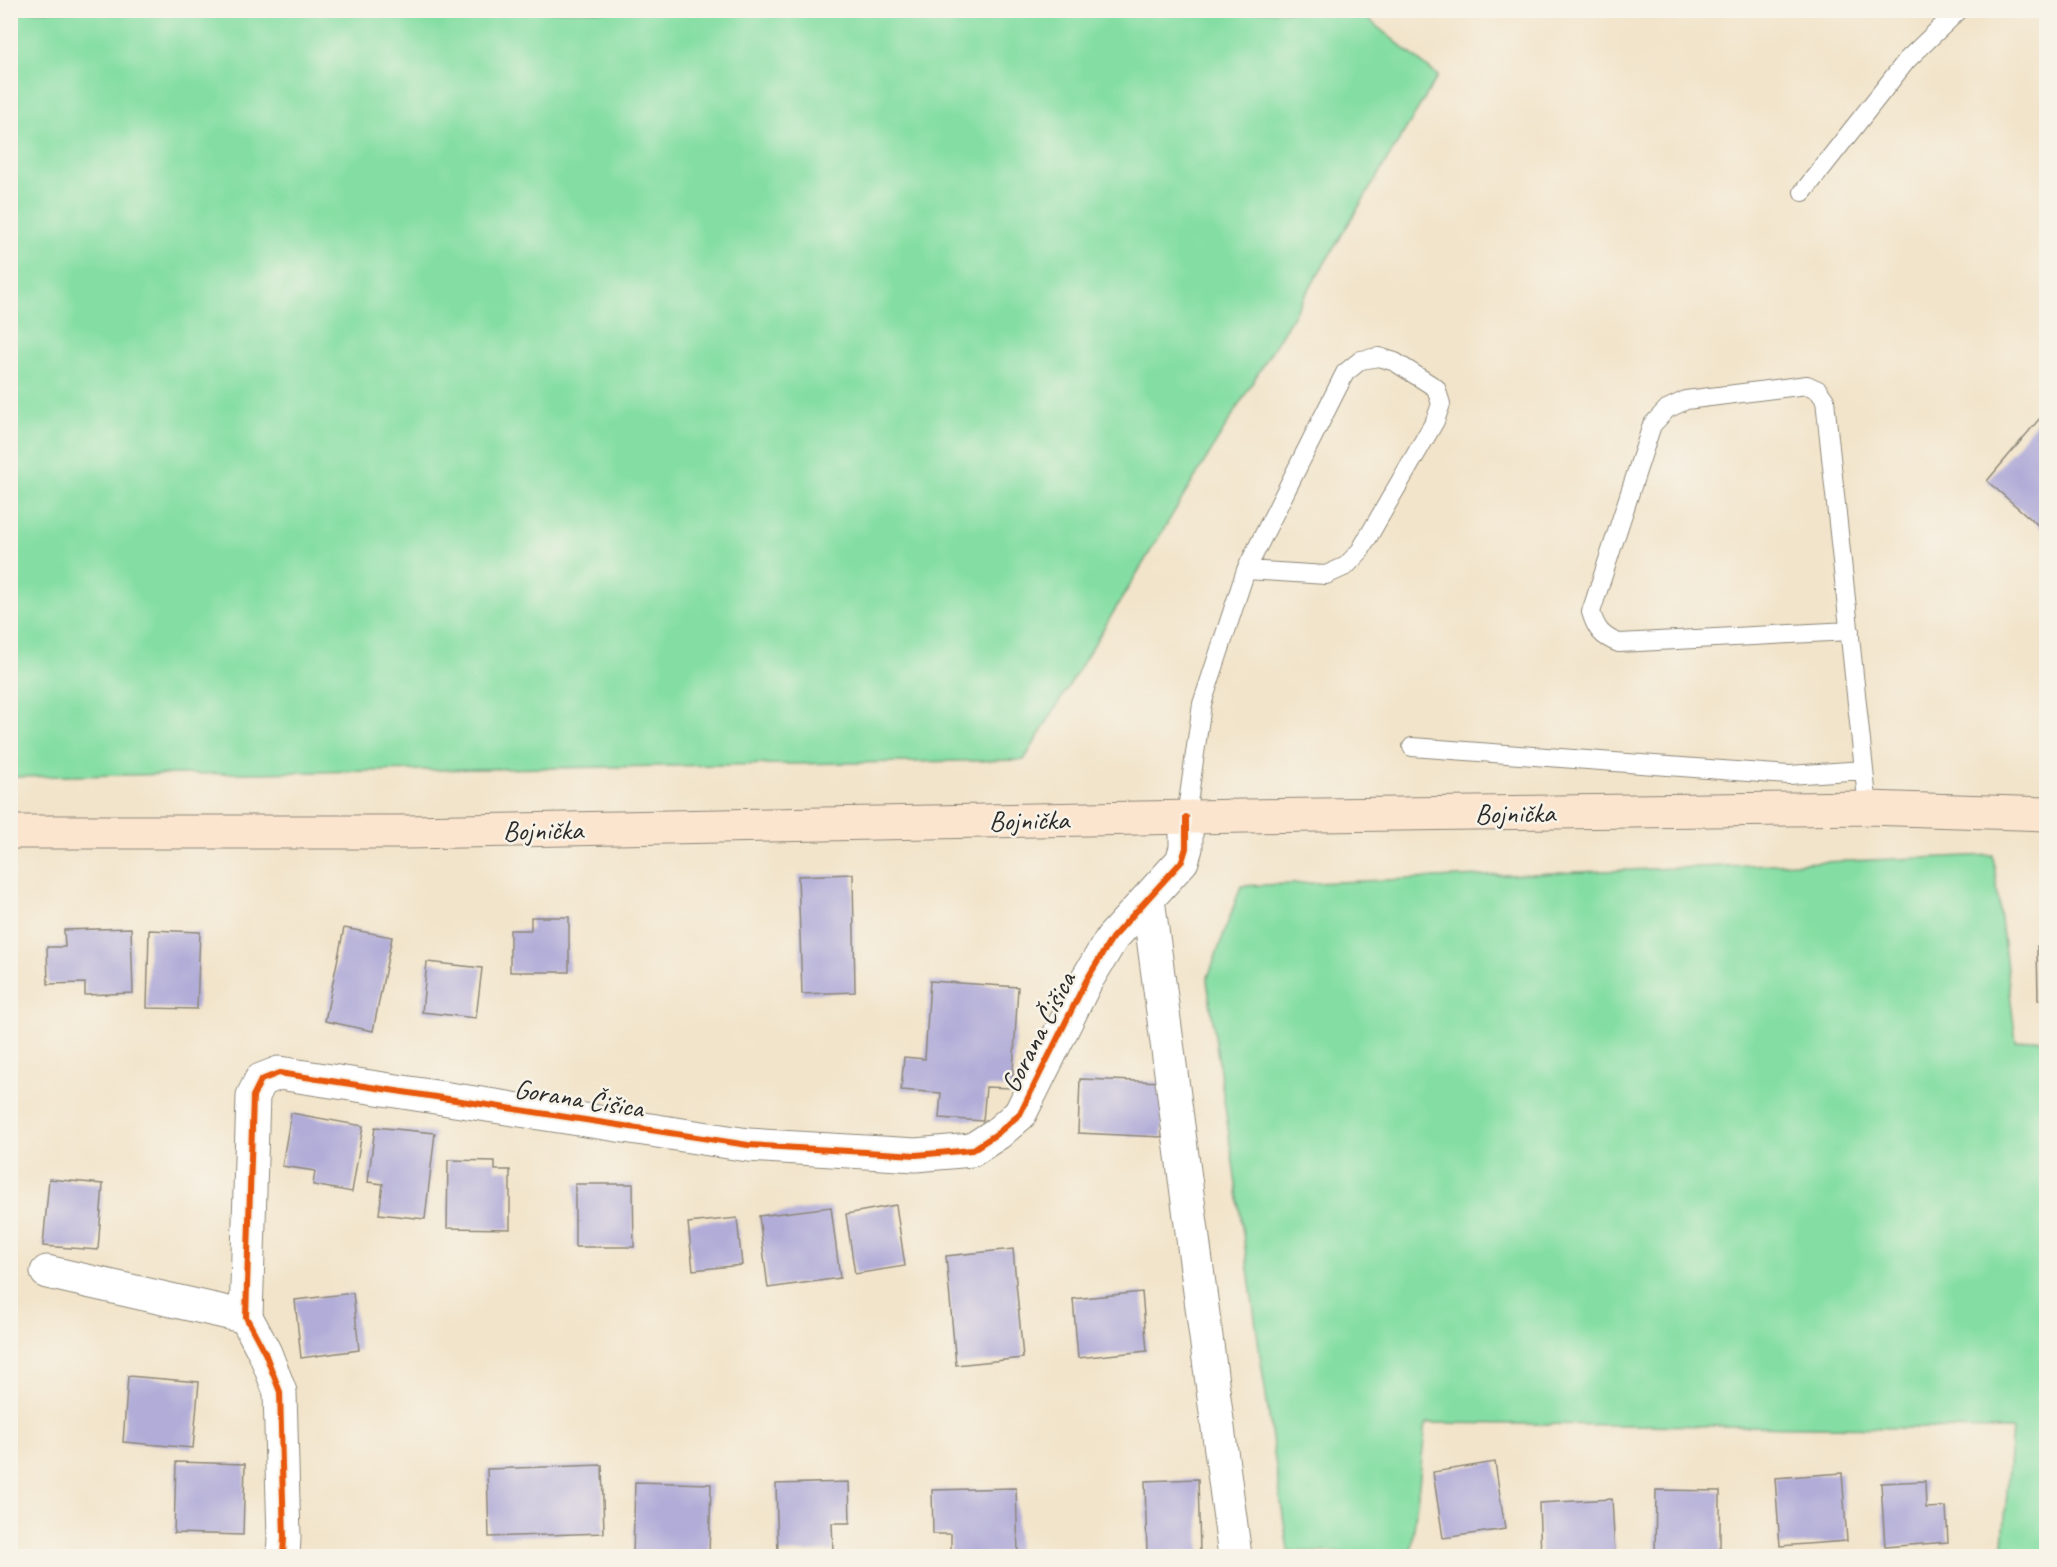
<svg xmlns="http://www.w3.org/2000/svg" width="2057" height="1567" font-family="Caveat,sans-serif">
<rect width="100%" height="100%" fill="#f7f3e8"/>
<filter id="ink" filterUnits="userSpaceOnUse"><feTurbulence type="fractalNoise" baseFrequency=".0167" numOctaves="2"/><feDisplacementMap in="SourceGraphic" scale="12" xChannelSelector="R" yChannelSelector="G"/><feConvolveMatrix kernelMatrix="1 2 1 2 8 2 1 2 1" color-interpolation-filters="sRGB"/></filter>
<filter id="wash" filterUnits="userSpaceOnUse"><feTurbulence type="fractalNoise" baseFrequency=".008" numOctaves="4" result="noise"/><feDisplacementMap in="SourceGraphic" scale="24" xChannelSelector="R" yChannelSelector="G"/><feGaussianBlur stdDeviation="1.35" result="paint"/><feColorMatrix in="noise" values="0 0 0 0 0 0 0 0 0 0 0 0 0 0 0 0 0 1.4 0 .05"/><feComposite in="paint" operator="in"/></filter>
<g filter="url(#wash)">
<rect width="100%" height="100%" fill="#f2e4ca"/>
<path fill="#84dea3" stroke="#588467" stroke-width="1.5" d="M1358,11L1438,76L1024,760L11,777V11Z
M1993,855L2016,1042L2046,1038V1556H2002L2012,1429L1426,1423L1411,1555L1288,1551L1207,980L1241,886Z"/>
<g id="blocks">
<path fill="#b2add8" d="M2046,411V532L1987,481Z
M853,874L855,992L802,994L798,876Z
M531,917H569V972H510V930H531Z
M131,928L133,993L85,995V983L48,984L47,947H65L64,930Z
M344,928L392,937L373,1031L325,1021Z
M149,930L200,932L197,1009L147,1008Z
M2046,945V999L2038,1000L2037,946Z
M427,962L482,968L476,1018L422,1012Z
M930,981L1018,987L1012,1088L986,1087L983,1121L939,1118L941,1093L901,1090L904,1057L925,1059Z
M1080,1079L1165,1082L1162,1137L1078,1133Z
M291,1113L363,1126L352,1192L313,1185L315,1171L282,1166Z
M375,1127L435,1133L425,1219L379,1214L383,1184L368,1182Z
M448,1160L495,1161V1170H510V1229L447,1228Z
M49,1179L103,1184L98,1250L43,1246Z
M575,1184H633L634,1247H575Z
M896,1205L905,1266L855,1274L846,1214Z
M831,1207L840,1278L768,1288L759,1216Z
M737,1218L742,1265L693,1270L688,1223Z
M1013,1249L1023,1358L956,1365L946,1256Z
M1142,1292L1147,1351L1078,1358L1073,1299Z
M353,1293L359,1350L301,1358L295,1300Z
M128,1376L199,1382L193,1448L123,1442Z
M176,1462L245,1464L243,1535L174,1533Z
M1495,1462L1505,1529L1443,1538L1433,1472Z
M602,1465L604,1533L489,1537L487,1469Z
M1842,1473L1847,1541L1780,1546L1775,1478Z
M1198,1479L1200,1552L1147,1554L1145,1481Z
M1925,1481L1926,1508L1946,1507L1948,1542L1885,1547L1881,1483Z
M635,1482L711,1484L709,1556H633Z
M849,1482L850,1523H832L833,1551L778,1553L776,1484Z
M1016,1488L1018,1553L951,1555V1534H933L932,1490Z
M1656,1490L1720,1491V1556H1655Z
M1612,1499L1615,1556H1541L1539,1503Z"/>
</g>
</g>
<g filter="url(#ink)">
<use href="#blocks" fill-opacity="0" stroke="#8e887a" stroke-width="1.5"/>
<g fill="none" stroke-linecap="round" stroke-linejoin="round">
<g stroke="#8e887a" stroke-width="20">
<path id="service" d="M1803,192L1907,60L1959,10
M1850,631L1619,643C1602,637 1596,629 1591,612L1652,425L1667,409L1686,400L1807,385L1818,390L1825,400L1868,808
M1412,747L1789,775L1864,770
M1186,817L1202,704L1246,570L1345,373L1361,360L1379,357L1395,362L1436,388L1441,404L1435,421L1360,551L1346,566L1326,575L1246,570"/>
</g>
<g stroke="#8e887a" stroke-width="35">
<path id="minor" d="M1148,899L1235,1556
M47,1272L246,1317
M283,1556L284,1538L280,1392L265,1353L246,1317L253,1096L261,1080L279,1073L748,1145L916,1155L972,1150L998,1133L1020,1114L1086,981L1112,938L1182,861L1186,848V817"/>
</g>
<g stroke="#8e887a" stroke-width="35">
<path id="secondary" d="M10,832H407L1245,816L1868,808L2046,814"/>
</g>
<use href="#service" stroke="#fff" stroke-width="18"/>
<use href="#minor" stroke="#fff" stroke-width="33"/>
<use href="#secondary" stroke="#fbe5cf" stroke-width="33"/>
<g stroke="#f7f3e8" stroke-width="10">
<path id="cycleway" d="M283,1556L284,1538L280,1392L265,1353L246,1317L253,1096L261,1080L279,1073L748,1145L916,1155L972,1150L998,1133L1020,1114L1086,981L1112,938L1182,861L1186,848V817"/>
</g>
<use href="#cycleway" stroke="#e8590c" stroke-width="6"/>
</g>
</g>
<g text-anchor="middle" dominant-baseline="central" stroke-width="5" stroke-linejoin="round" paint-order="stroke">
<g font-size="28" fill="#2b2b2b" stroke="#f7f3e8">
<text transform="translate(1515 813) rotate(-1)">Bojnička</text>
<text transform="translate(1029 820) rotate(-1)">Bojnička</text>
<text transform="translate(543 830) rotate(-1)">Bojnička</text>
<text transform="translate(1038 1032) rotate(-63)">Gorana Čišica</text>
<text transform="translate(579 1098) rotate(9)">Gorana Čišica</text>
</g>
</g>
<rect width="2057" height="1567" fill="none" stroke="#f7f3e8" stroke-width="36"/>
</svg>
